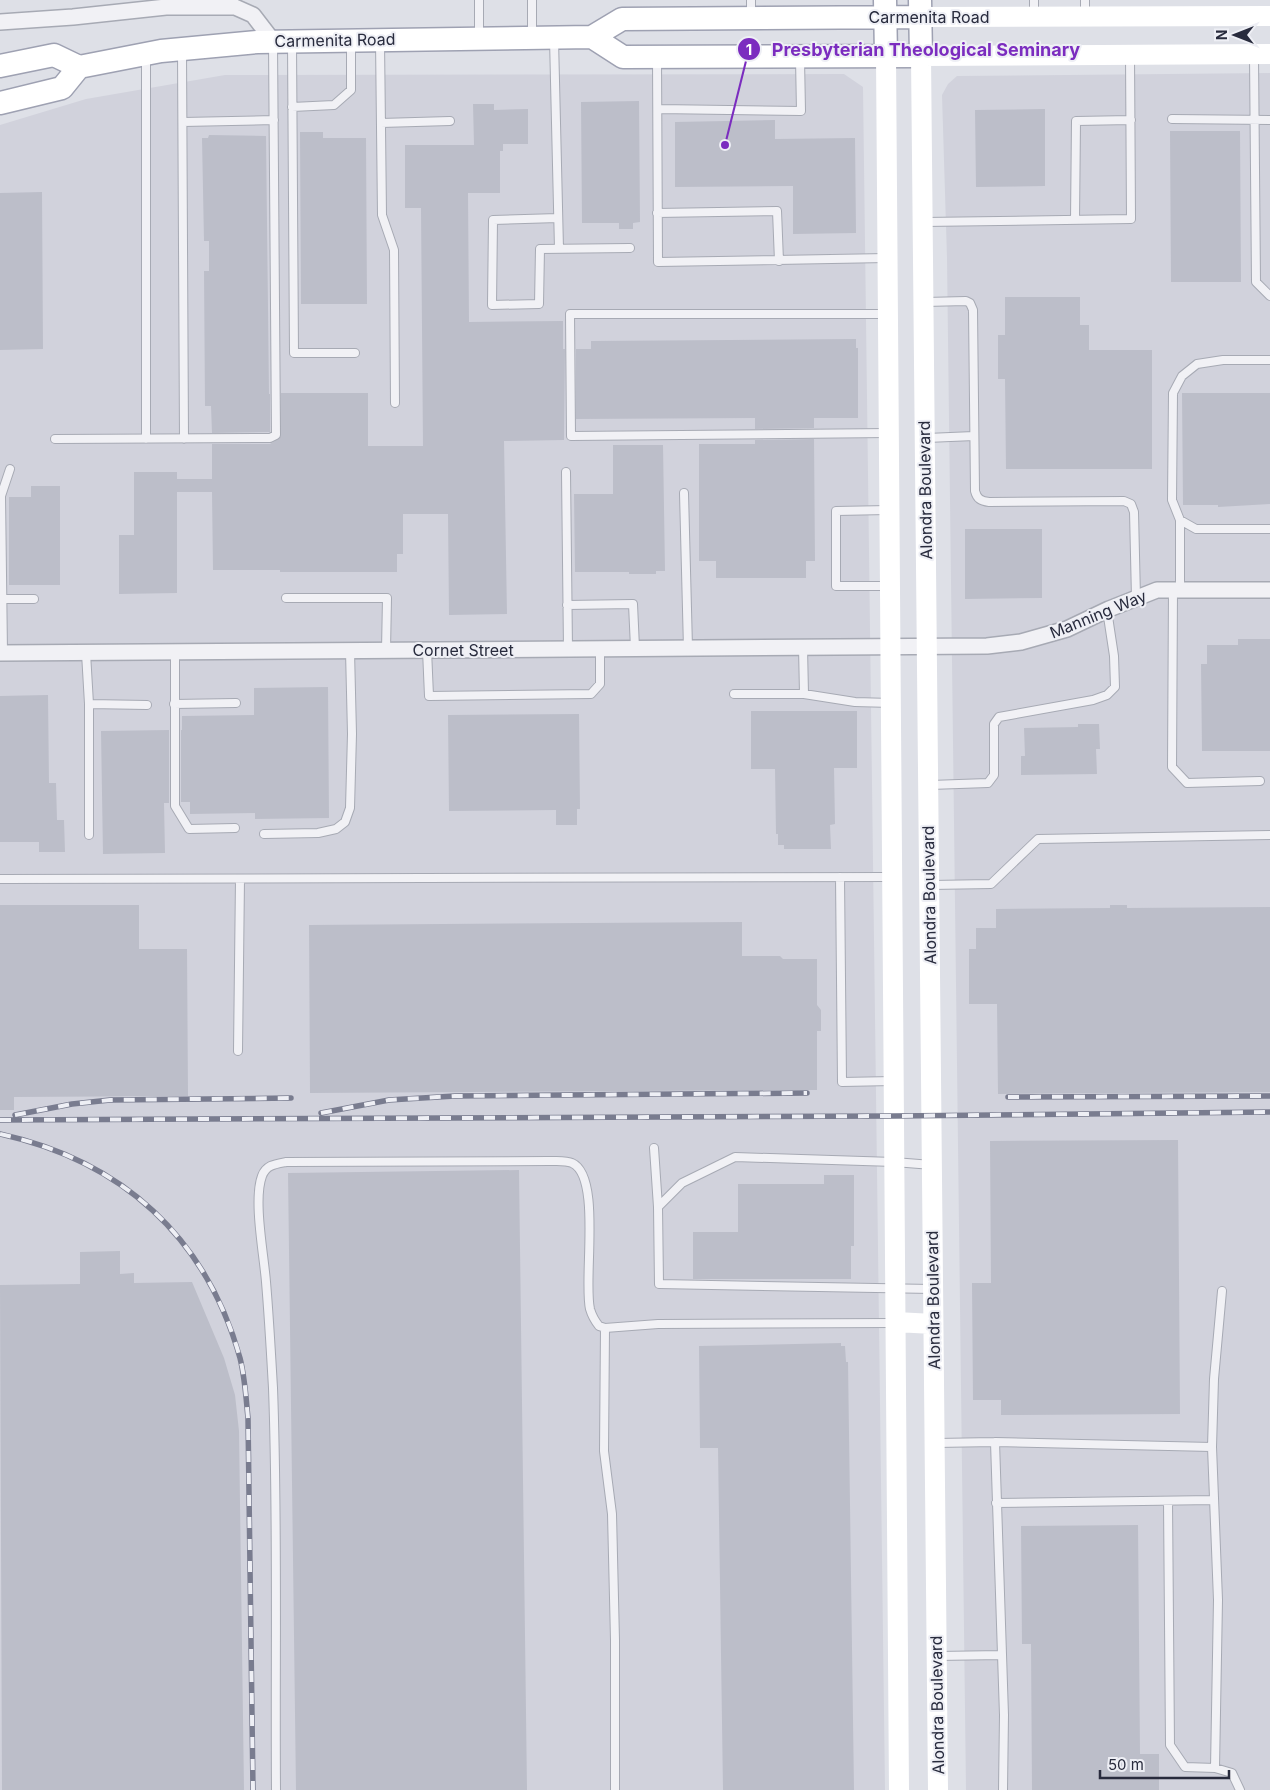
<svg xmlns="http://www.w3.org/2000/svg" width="1270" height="1790" font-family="Inter,sans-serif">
<rect width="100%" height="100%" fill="#dee0e7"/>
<path fill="#d1d2dc" d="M1270,73V1790H966L947,258L942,95L948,84L957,76Z
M844,74L863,87L885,1790H0V125L86,99L225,75Z"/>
<path fill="#bcbec9" d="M639,101L640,222L633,223V229H619V223H582L581,102Z
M473,104H494V110L528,109V144H503V151H500V193H468L469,322L563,321V349H565L564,440L504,441L507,614L449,615L448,514H403V554H397V572H280V570H213L212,492H177V593L119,594V535H134V472H177V479H212V444H270L280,438L281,393H368V446H423L421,208H405V145H474Z
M1045,109V186L976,187L975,110Z
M775,120V139L855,138L856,233L793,234V186L675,187V122Z
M1170,131H1240L1241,282H1171Z
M300,132H323V138H366L367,304H301Z
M209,135L266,136L269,394H270V432H269L212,433L211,406H205L204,271H209V241H204L202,138H208Z
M42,192L43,349L0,350V193Z
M1005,297H1080V325H1089V350H1152V469H1006L1005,379H998V335H1005Z
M856,339V348H858V418H814V428L755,429V418L576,419V349H591V341Z
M1182,393H1270V504L1218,507V505H1183Z
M814,439L815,561H806V578H716V561H699V444H755V440Z
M613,445H663L665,571H656V574H629V572H575L574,494H613Z
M31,486H60V585H9V497H31Z
M965,529H1042V598L965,599Z
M1238,639H1270V751H1202L1201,664H1207V645H1238Z
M328,687L329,818L255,819V813L190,814V802H181V730H182V716L254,715V688Z
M48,695L49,783H56L57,820H64L65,852H39V842H0V696Z
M751,711H857V768H834L835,824L830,825L831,849H784V845H778V834H776L775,769H751Z
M579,714L580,809H577V825H556V810L449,811L448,715Z
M1078,724H1099L1100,749H1096L1097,774L1021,775V756H1025L1024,728L1078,727Z
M169,730V803H164L165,853L103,854L101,731Z
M0,905H139V949H187L188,1096L14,1097V1110H0Z
M1110,905H1127V908L1270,907V1092L998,1094L997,1004H969V949H976V928H996V909L1110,908Z
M742,922V956H780L783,959H817V1005L821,1010V1031H817V1090L310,1093L309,925Z
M1178,1140L1180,1414L1001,1415V1400H973L972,1283H991L990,1141Z
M519,1170L527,1790H296L288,1173Z
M824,1175H854V1246H851V1279H693V1232H738V1184H824Z
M120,1251V1274L134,1273V1283L192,1282L224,1358L235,1395L239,1431L244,1790H2L0,1285L80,1284V1252Z
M841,1343V1346H845L846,1362H848L854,1790H723L718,1448H700L699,1346Z
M1138,1525L1140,1754H1159V1790H1032L1031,1644H1022L1021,1526Z"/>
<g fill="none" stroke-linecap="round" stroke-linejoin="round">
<g stroke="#a7aab4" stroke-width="10">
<path id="service" d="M479,0V36
M751,0V17
M1034,0V15
M1085,0V15
M532,35V0
M554,39L559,249
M380,41L382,215L394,250L395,403
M292,43L294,353H355
M182,51L184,439
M146,55V439
M1254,56L1256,282L1270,296
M657,58L658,262L887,258
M292,107L334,105L351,90V41
M658,109L801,111L800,59
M1172,119L1270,120
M183,122L274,120
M381,123L450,121
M657,213L777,211L779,261
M558,218L493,220L492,305L539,304L540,249L630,248
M1075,220L1076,121L1131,120
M924,222L1131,219L1130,55
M925,302L966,301L970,303L973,310L975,491C977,499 981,501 989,502L1124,501L1131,504L1134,512L1136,598
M888,314H570L571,436L889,433
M1270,360H1223L1197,364L1182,376L1173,393L1172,500L1180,520L1196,529H1270
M927,438L974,436
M55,439L270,438L276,435L273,43
M566,472L568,649
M684,493L688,648
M1180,520V590
M888,586H836V511L888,510
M1173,590L1172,767L1187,783L1260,781
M286,598H387L386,650
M0,599H34
M567,605L633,604L635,648
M803,647L804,694L855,702L891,703
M427,650L429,696L591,694L600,684V649
M175,652V806L189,829L235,828
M3,653L1,496L10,469
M86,653L89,704V835
M734,694H804
M89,704L147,705
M174,704L236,703
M930,785L988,783L994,775V724L999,717L1093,700L1107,695L1115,687L1114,656L1107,610
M264,834L318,833L336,829L345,822L350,808L352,734L350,651
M840,877L842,1082L893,1081
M0,879L890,877
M931,885L991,884L1038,839L1270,835
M238,1051L240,879
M654,1148L658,1207
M932,1165L894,1162L735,1157L682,1183L658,1207L659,1284L932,1289
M936,1443L995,1442
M1212,1447L1214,1379L1222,1291
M1168,1501L1170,1745L1185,1767L1215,1768
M996,1503L1214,1500
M937,1656L1002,1655
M276,1790C275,1656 278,1522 273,1388C271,1353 269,1317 266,1282C264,1255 253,1200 262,1176C266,1165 275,1164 286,1162L549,1161C556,1161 566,1160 572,1163C602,1176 583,1280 590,1309C592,1316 595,1321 599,1326L605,1328
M615,1790V1640L612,1514L604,1451L605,1328L658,1324L894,1323
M1003,1790L1004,1715L995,1442L1212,1447L1218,1600L1215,1768L1232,1773L1240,1790"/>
</g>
<g stroke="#a7aab4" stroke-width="18">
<path id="minor" d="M0,22L73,17L166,7H235L253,15L273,41
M0,653L987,646L1021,642L1067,629L1109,609L1157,590H1270"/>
</g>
<g stroke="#9ea1b2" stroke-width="25">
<path id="primary" d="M885,0L886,56
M592,37L623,57L921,56L920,0
M0,66L54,55L79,67L161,51L257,42L592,37L622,19L920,17
M0,103L62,88L79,67"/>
</g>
<use href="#service" stroke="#f1f1f5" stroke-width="8"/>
<use href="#minor" stroke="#f1f1f5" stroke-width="15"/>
<path stroke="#fff" stroke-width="20" d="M920,17L1270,16
M886,56L899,1790
M896,1322L933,1324
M938,1790L921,56L1270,54"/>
<use href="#primary" stroke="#fff" stroke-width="22"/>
<g stroke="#797c8f" stroke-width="5.5">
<path id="rail" d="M1008,1097L1270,1096
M321,1113L389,1100L455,1096L807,1093
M15,1115L72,1104L110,1100L291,1098
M0,1120L894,1116L1270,1112
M0,1134C122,1161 206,1237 240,1358C245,1378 246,1398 248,1418L253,1790"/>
</g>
<use href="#rail" stroke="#eeeff5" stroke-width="4" stroke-dasharray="11" stroke-linecap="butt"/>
</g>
<g text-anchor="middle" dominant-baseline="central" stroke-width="4" stroke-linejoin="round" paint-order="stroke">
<g font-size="16" fill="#282b3d" stroke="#eeeff5">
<text x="929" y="17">Carmenita Road</text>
<text transform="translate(335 40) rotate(-1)">Carmenita Road</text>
<text transform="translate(925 490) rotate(-91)">Alondra Boulevard</text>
<text transform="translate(1098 614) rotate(-22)">Manning Way</text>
<text x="463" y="650">Cornet Street</text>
<text transform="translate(929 895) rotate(-91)">Alondra Boulevard</text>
<text transform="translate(933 1300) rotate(-91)">Alondra Boulevard</text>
<text transform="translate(937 1705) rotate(-91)">Alondra Boulevard</text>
</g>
</g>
<path fill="none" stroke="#7b2cbf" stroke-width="2" d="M725 145L749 49"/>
<g fill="#7b2cbf" stroke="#eeeff5" stroke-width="2">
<circle cx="725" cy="145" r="5"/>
<circle cx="749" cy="49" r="12"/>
</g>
<g font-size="15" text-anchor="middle" font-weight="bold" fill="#fff">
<text x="749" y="55">1</text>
</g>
<g font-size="18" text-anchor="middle" font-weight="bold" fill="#7b2cbf" stroke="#eeeff5" stroke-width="4" stroke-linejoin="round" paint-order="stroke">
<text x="926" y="56">Presbyterian Theological Seminary</text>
</g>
<g transform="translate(1235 35) rotate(270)" stroke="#eeeff5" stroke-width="4" paint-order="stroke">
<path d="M0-4L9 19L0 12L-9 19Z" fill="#282b3d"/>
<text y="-8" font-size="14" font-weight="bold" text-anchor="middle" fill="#282b3d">N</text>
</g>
<path d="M1100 1770v8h129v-8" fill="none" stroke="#282b3d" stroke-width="2.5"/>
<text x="1108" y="1770" font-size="15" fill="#282b3d" stroke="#eeeff5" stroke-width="4" paint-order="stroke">50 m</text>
</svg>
